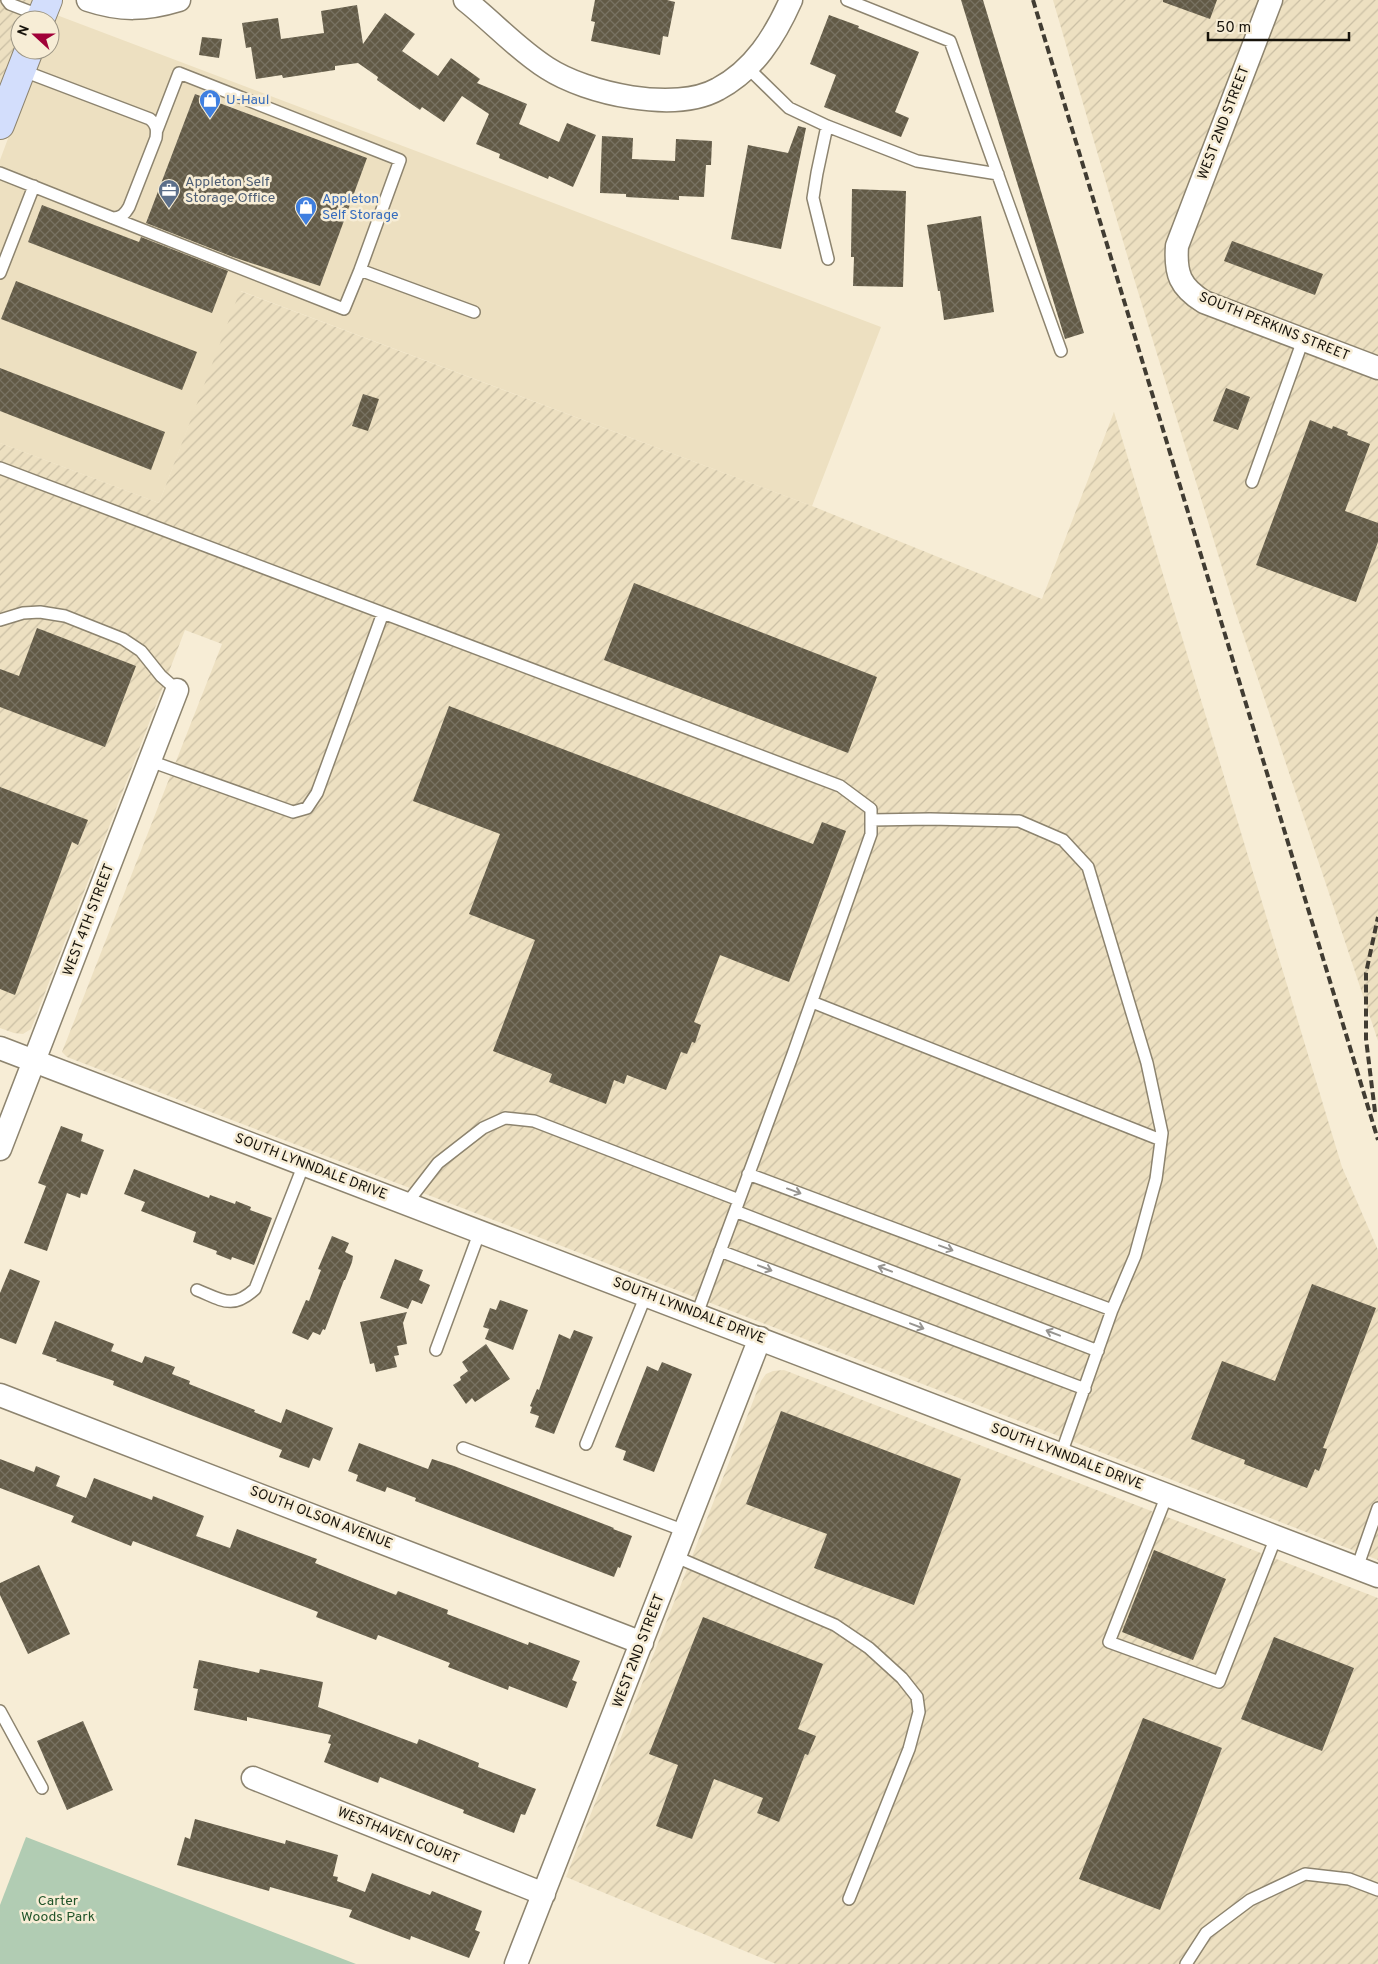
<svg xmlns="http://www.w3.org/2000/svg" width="1378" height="1964" font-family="Overpass,sans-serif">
<defs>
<pattern id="industrial-furrows" width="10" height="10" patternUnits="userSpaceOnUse" patternTransform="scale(1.25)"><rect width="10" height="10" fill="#ede0c1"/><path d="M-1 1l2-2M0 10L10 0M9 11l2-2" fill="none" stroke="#cabfa4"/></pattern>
<pattern id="building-cross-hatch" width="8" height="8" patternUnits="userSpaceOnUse" patternTransform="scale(1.25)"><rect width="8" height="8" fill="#625a46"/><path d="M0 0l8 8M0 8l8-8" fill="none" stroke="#787262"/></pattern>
</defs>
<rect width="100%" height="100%" fill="#f7edd6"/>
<path fill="#ede0c1" d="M54,14L881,327L812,506L241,291L159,503L0,443V160L41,50H50V26Z"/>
<path fill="url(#industrial-furrows)" d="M0,0H48L40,20H20V50L0,125Z
M1053,0H1378V1041L1235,610L1132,272Z
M240,291L812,506L1042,599L1114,412L1342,1167L1378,1250V1560L1090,1448L67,1057L62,1052L222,644L185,630L31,1029L23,1034L14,1033L0,1028V443L159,503Z
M784,1370L1378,1598V1964H776L566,1877L761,1381L766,1374L773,1371Z"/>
<path fill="#b1ccb3" d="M26,1837L356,1964H0V1905Z"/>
<path fill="url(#building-cross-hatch)" d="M595,0H667L675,2L668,37L663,36L660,55L591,41L595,22L591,21Z
M961,0H983L1084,333L1065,339Z
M1163,0H1217L1210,19L1163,2Z
M357,5L363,44L385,13L415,34L402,51L438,76L451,58L480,79L477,83L527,104L519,124L559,142L567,123L596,135L573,187L549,176L548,179L499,158L500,154L476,144L489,114L462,96L444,122L422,107L420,110L377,80L378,77L358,63L335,66V70L283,78L282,75L256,79L251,47L246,48L242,23L278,18L281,39L324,33L321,11Z
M829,15L859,26L858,28L919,52L895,112L909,118L901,137L824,107L836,75L810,64Z
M202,37L222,39L219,58L199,55Z
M195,94L367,158L320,286L233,257L146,223Z
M798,126L806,128L781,249L731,239L748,145L788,153Z
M602,136L633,138L632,159L675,161L676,139L712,141L711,165H706L704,197L679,196V200L626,197V194L600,193Z
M852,189L906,191L903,287L853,286L854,257H851Z
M42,205L139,242L141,237L228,271L212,313L28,242Z
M981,216L994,312L944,320L940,291H938L927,225Z
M1232,241L1323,274L1315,295L1224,261Z
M16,281L197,352L182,390L1,319Z
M0,368L165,432L151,470L0,411Z
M1226,388L1250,397L1238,430L1213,421Z
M363,394L379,399L368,431L352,426Z
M1310,420L1332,429L1333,426L1348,432L1347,435L1370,444L1345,511L1378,523V542L1356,602L1256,565Z
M634,583L877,677L848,753L604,660Z
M37,628L136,666L105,747L0,707V669L19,676Z
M449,706L813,844L822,822L846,831L789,982L720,955L694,1022L701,1025L695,1043L692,1042L687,1054L681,1052L666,1090L627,1075L624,1084L614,1080L606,1104L549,1082L552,1074L493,1051L535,940L469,914L500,834L413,801Z
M0,787L88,820L78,845L72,842L15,995L0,989Z
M61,1126L83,1134L81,1141L104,1150L87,1195L81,1193L80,1198L67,1193L47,1251L24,1243L46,1186L38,1183Z
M134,1169L209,1198L210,1195L235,1204L236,1201L251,1207L250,1210L272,1218L254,1265L232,1257L231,1260L216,1254L217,1251L193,1242L196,1232L141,1211L145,1202L124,1194Z
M332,1236L349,1243L345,1252L353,1256L352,1262L345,1280H344L325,1330L323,1329L320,1335L313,1332L308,1340L292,1333L306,1300L309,1301L321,1270L318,1269Z
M395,1259L423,1270L419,1280L430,1285L422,1304L412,1300L408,1309L380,1298Z
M10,1269L40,1281L16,1344L0,1338V1293Z
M1312,1284L1376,1308L1323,1448L1327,1449L1319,1471L1315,1469L1307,1488L1244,1464L1245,1460L1191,1439L1222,1361L1275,1381Z
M500,1300L528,1310L513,1350L485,1339L489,1329L483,1327L490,1308L496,1310Z
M407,1312L403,1323L407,1344L397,1346L399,1355L394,1356L397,1367L376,1372L374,1363L370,1364L360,1322Z
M55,1321L114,1344L111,1351L142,1363L145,1356L175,1367L172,1374L190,1381L189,1384L255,1410L254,1412L281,1423L286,1409L333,1428L320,1461L313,1458L309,1468L279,1457L282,1450L113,1385L114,1381L56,1361L57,1359L42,1354Z
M574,1330L593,1337L554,1434L535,1427L539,1416L530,1413L532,1407L530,1406L537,1389L539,1390L559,1334L570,1339Z
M486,1344L510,1379L475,1402L472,1398L466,1404L453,1385L461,1380L460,1377L468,1371L462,1362Z
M662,1362L692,1374L654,1472L623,1460L626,1451L615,1447L647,1366L658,1371Z
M781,1411L961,1479L914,1605L814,1568L827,1534L746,1504Z
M359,1443L428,1469L432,1459L454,1466L614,1528L613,1529L632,1536L620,1568L618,1567L614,1577L415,1501L416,1498L387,1487L385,1492L356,1481L358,1475L348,1471Z
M0,1459L34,1472L36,1466L60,1476L56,1486L86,1498L94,1478L152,1500L153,1496L204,1516L196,1536L230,1548L237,1529L317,1559L315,1563L360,1581L396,1595L398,1591L448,1610L447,1614L528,1645L529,1642L580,1661L572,1680L577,1682L567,1708L509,1686L508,1690L448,1667L450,1663L378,1635L376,1640L316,1617L318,1612L133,1541L131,1546L71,1522L74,1516L0,1488Z
M1154,1550L1226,1579L1193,1660L1122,1632Z
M39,1565L70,1634L28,1654L0,1595V1583Z
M703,1617L823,1664L798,1729L816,1736L808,1755L805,1754L779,1822L757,1813L763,1798L714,1779L692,1839L656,1826L678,1765L649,1754Z
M1274,1637L1354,1668L1322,1751L1241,1719Z
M199,1660L259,1673L260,1669L323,1682L318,1707L417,1744L419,1739L479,1763L478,1767L536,1789L525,1815L521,1814L514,1833L463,1813L464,1810L380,1777L378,1783L324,1762L331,1744L328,1743L331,1735L247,1717V1721L194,1710L198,1689L193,1688Z
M1143,1718L1222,1748L1160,1910L1079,1879Z
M83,1721L113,1790L67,1810L37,1741Z
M195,1819L285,1844L286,1840L338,1855L333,1876L338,1877L337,1881L365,1892L372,1873L430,1895L432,1891L482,1911L475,1930L480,1932L469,1958L411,1936L410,1940L349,1917L352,1910L270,1887L269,1891L177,1865L185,1837L190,1839Z"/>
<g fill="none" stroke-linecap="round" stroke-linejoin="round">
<g stroke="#8d846f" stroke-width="14">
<path id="lane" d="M7,0L10,4L41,16
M847,0L950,41L1061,351
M747,67L789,108L827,126L917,161L998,174
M827,126L817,173L813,198L828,259
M157,130L179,73L400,160L360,270
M0,173L113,218C121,218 125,214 129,207L156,138C157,130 157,125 150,119L21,70
M113,218L344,309L360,270L474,312
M0,273L34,186
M0,468L840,786L871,809V834L793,1054L697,1314
M1252,482L1303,340
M0,620L23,613L40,612L65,616L123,639L141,651L161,676L177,690
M150,761L293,812L307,808L317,793L383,613
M871,820L930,819L1019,821L1063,840L1088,867L1147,1063L1162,1133L1156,1179L1135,1256L1112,1310L1061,1454
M812,1002L1161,1140
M748,1174L1112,1310
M407,1203L438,1163L483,1128L505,1118L534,1121L739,1200
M735,1211L1098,1351
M720,1251L1085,1389
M197,1290C222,1300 232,1310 255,1289L304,1164
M436,1350L480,1231
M586,1444L646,1295
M463,1448L685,1531
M1167,1495L1109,1642L1219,1682L1276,1537
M676,1557L835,1625L869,1648L902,1678L917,1697L919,1712L909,1749L849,1899
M1357,1568L1378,1508
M0,1711L42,1788
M1186,1964L1206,1933L1250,1900L1305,1874L1349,1879L1378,1890"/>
</g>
<g stroke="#8d846f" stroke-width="25">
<path id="street" d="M88,0C121,11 146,10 179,0
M465,0C493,22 517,49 547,68C587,94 675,113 718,89C754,70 775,36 791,0
M1271,0L1177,246C1175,274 1180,287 1204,302L1378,368
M0,1048L1378,1576
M0,1149L177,690
M0,1395L642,1643
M253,1778L544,1894
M516,1964L760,1338"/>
</g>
<g stroke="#8d846f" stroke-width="30">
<path id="secondary" d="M40,20L48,0
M0,125L29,50"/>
</g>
<use href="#lane" stroke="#fff" stroke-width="11"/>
<use href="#street" stroke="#fff" stroke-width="22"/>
<use href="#secondary" stroke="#d3defc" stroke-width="28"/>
<path stroke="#413c32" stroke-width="4" stroke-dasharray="8 4" stroke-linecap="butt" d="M1033,0L1378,1140
M1375,1112L1366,1039V973L1378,917"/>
</g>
<defs><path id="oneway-shaft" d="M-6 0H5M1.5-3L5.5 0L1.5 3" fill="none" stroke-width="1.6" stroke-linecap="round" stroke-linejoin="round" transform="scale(1.25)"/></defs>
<g stroke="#979591">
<use href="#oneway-shaft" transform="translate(794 1191) rotate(20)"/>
<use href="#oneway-shaft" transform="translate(946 1248) rotate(20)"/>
<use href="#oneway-shaft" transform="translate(765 1268) rotate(21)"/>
<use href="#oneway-shaft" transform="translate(885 1269) rotate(-159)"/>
<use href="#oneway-shaft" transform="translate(917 1326) rotate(21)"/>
<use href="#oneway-shaft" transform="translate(1053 1333) rotate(-159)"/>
</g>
<defs>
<g id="shop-pin" transform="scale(1.125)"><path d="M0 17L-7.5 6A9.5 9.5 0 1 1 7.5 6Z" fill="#3f7fe0" stroke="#f7edd6"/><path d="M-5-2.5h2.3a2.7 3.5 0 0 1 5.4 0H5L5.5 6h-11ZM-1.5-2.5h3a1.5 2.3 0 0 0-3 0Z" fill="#fff"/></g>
<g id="office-pin" transform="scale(1.125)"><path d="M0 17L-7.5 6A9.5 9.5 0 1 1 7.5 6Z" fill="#5c6f8a" stroke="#f7edd6"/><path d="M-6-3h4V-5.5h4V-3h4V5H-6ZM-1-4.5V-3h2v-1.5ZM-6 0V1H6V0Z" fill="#fff"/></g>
</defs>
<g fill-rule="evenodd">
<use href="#shop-pin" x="210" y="100"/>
<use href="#office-pin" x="169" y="190"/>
<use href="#shop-pin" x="306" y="207"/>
</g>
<g text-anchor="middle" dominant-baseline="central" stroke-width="5" stroke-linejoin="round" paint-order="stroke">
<g font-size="14" fill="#366cbe" stroke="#f7edd6" text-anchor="start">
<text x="226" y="100">U-Haul</text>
<text x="322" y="199">Appleton<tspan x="322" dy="16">Self Storage</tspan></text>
</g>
<g font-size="14" fill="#17130b" stroke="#f7edd6">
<text transform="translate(1224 123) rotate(-69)">WEST 2ND STREET</text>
<text transform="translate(1274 327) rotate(22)">SOUTH PERKINS STREET</text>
<text transform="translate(89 920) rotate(-69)">WEST 4TH STREET</text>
<text transform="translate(311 1167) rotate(21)">SOUTH LYNNDALE DRIVE</text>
<text transform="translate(689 1311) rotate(21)">SOUTH LYNNDALE DRIVE</text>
<text transform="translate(1067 1457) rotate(21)">SOUTH LYNNDALE DRIVE</text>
<text transform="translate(321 1518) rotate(21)">SOUTH OLSON AVENUE</text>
<text transform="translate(639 1651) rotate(-69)">WEST 2ND STREET</text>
<text transform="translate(398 1836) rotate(22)">WESTHAVEN COURT</text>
</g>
<g font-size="14" fill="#4e5e75" stroke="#f7edd6" text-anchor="start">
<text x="185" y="182">Appleton Self<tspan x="185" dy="16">Storage Office</tspan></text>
</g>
<g font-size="14" fill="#22552a" stroke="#f7edd6">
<text x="58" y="1901">Carter<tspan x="58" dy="16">Woods Park</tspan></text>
</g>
</g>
<g transform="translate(35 35) rotate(291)"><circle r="24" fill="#f7edd6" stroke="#9d9685"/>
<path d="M0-4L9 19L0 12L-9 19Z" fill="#a10138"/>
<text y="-8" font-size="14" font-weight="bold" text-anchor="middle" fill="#17130b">N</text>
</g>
<path d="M1208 32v8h141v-8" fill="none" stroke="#17130b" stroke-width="2.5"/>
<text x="1216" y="32" font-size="15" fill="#17130b" stroke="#f7edd6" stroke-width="4" paint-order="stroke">50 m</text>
</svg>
